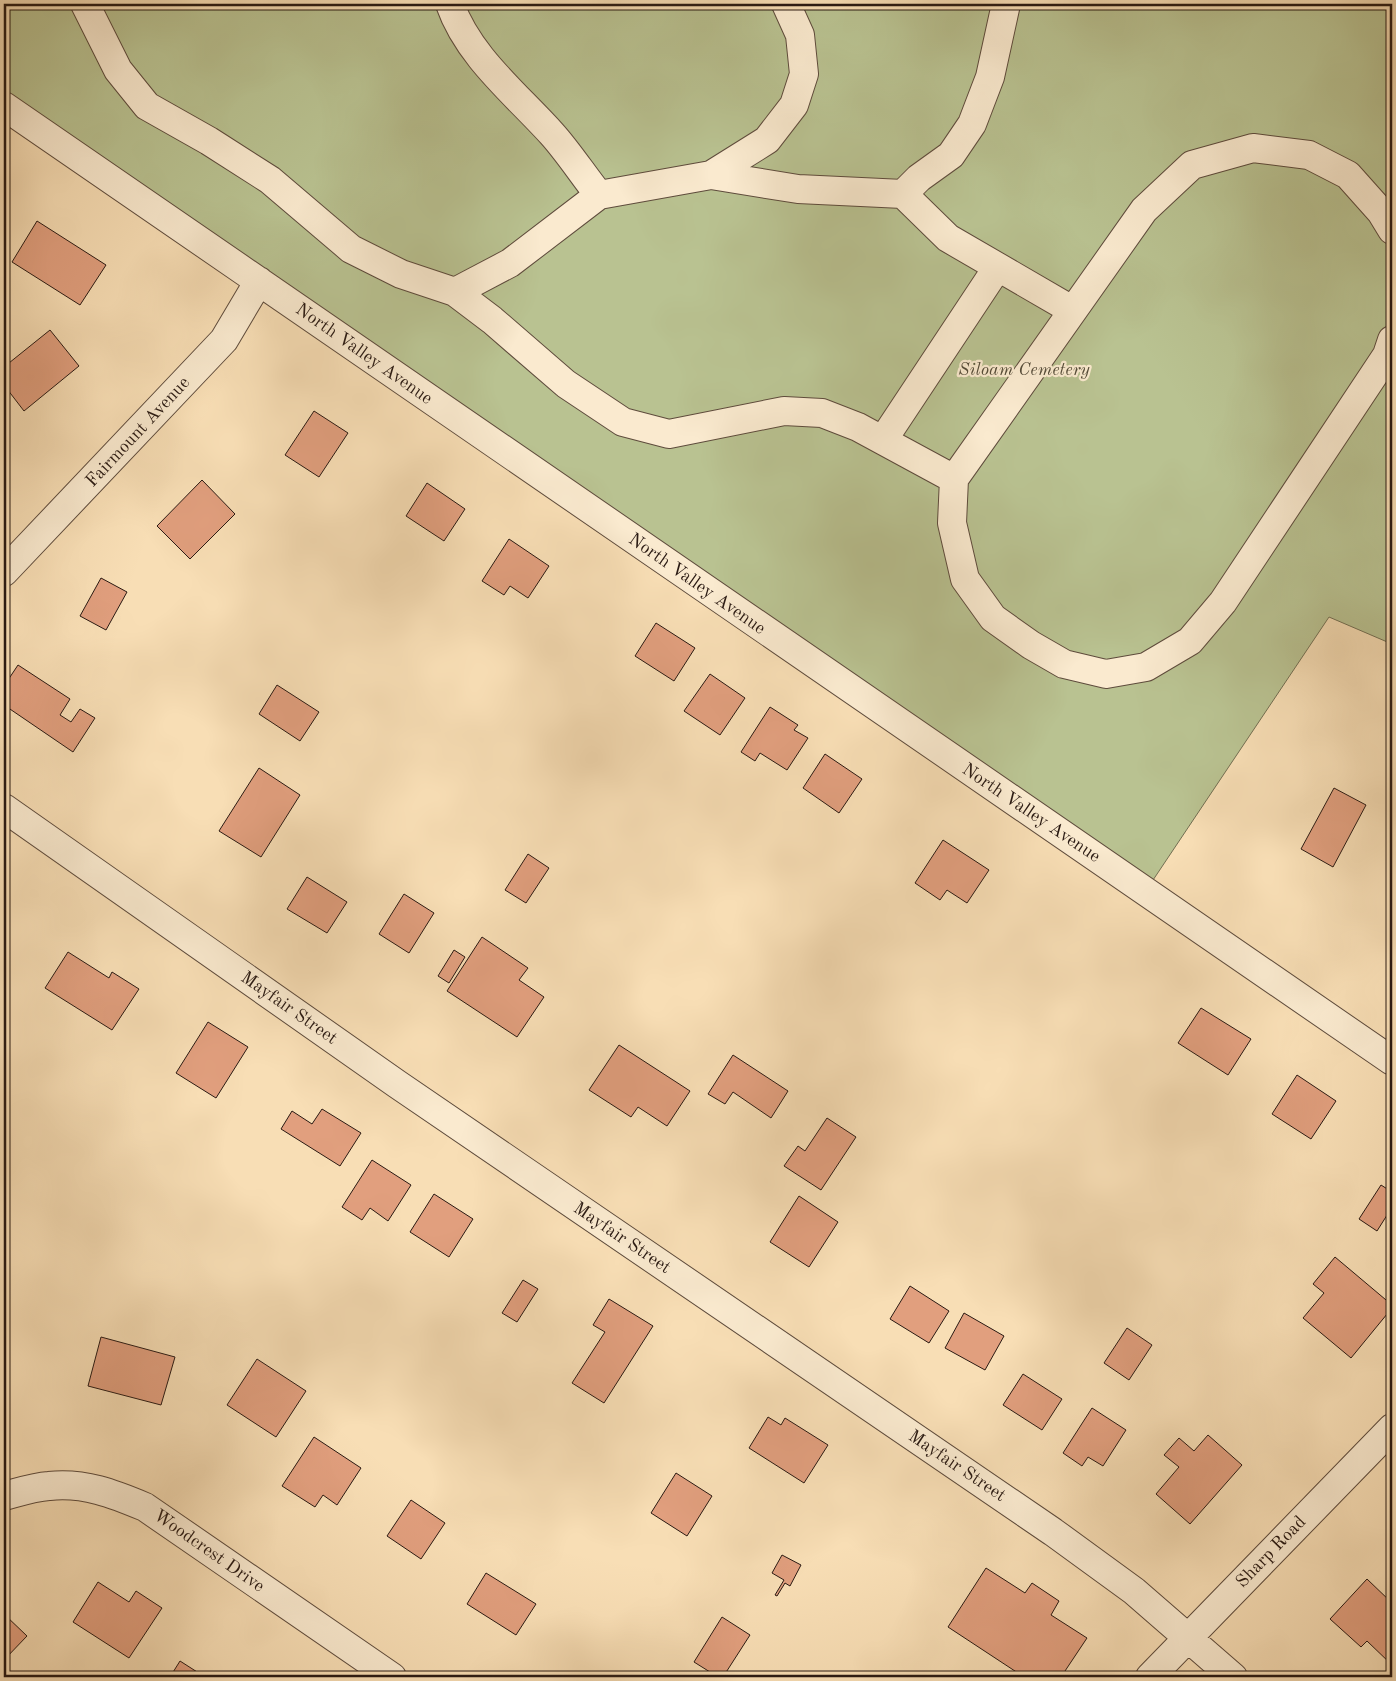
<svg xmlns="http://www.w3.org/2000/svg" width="1396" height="1681" font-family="'Old Standard TT',serif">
<rect width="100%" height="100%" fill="#f8deb5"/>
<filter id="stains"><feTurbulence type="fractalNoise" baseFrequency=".004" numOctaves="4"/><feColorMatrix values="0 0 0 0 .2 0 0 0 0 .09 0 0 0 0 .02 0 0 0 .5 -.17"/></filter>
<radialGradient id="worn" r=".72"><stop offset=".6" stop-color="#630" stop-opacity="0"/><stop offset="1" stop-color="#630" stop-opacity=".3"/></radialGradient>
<path fill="#b9c291" stroke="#726e52" d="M4,4H1392V644L1329,617L1143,895L4,117Z"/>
<path fill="#e19f7e" stroke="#2a1a13" d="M37,221L106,265L80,305L12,262Z
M50,330L79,366L24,411L4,385V367Z
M314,411L348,433L319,477L285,455Z
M202,480L235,514L190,559L157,526Z
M427,483L465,509L444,541L406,516Z
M509,539L549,566L528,598L510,586L504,595L482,581Z
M101,578L127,592L106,630L80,616Z
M656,623L695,648L674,681L635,656Z
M18,665L70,699L60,715L71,722L80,709L95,718L73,752L4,705V686Z
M710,674L745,698L720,735L684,711Z
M277,685L319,712L300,741L259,714Z
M770,707L798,725L794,730L808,738L787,770L760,753L755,761L741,752Z
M825,754L862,779L839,813L803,788Z
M259,768L300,795L261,857L219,831Z
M1334,788L1366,805L1333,867L1301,849Z
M943,840L989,870L967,903L947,890L940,900L915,883Z
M528,854L549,868L526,903L505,890Z
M307,877L347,902L327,933L287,909Z
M404,894L434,913L409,953L379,934Z
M482,937L528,968L519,980L544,997L517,1037L447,991Z
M454,950L465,957L449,983L438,976Z
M68,952L109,978L112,972L139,989L112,1030L45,988Z
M1201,1008L1251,1039L1228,1075L1178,1043Z
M208,1022L248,1047L216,1098L176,1073Z
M619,1045L690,1091L667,1126L638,1107L631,1117L589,1090Z
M733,1055L788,1091L771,1118L733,1092L725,1104L708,1094Z
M1297,1075L1336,1101L1311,1139L1272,1114Z
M322,1109L361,1133L340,1166L281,1129L292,1111L312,1124Z
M827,1118L856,1137L821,1190L784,1166L798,1146L805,1151Z
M372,1160L411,1185L388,1221L370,1208L362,1220L342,1207Z
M1381,1185L1392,1192V1214L1389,1212L1377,1231L1359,1219Z
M434,1194L473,1219L449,1257L410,1232Z
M799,1196L838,1222L809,1267L770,1242Z
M1335,1257L1392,1305V1308L1351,1358L1303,1318L1324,1293L1313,1284Z
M523,1280L538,1289L517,1322L502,1313Z
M910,1286L949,1311L929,1343L890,1319Z
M609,1299L653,1326L604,1403L572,1383L605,1332L593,1325Z
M964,1313L1004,1336L985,1370L945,1348Z
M1127,1328L1152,1345L1129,1380L1104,1363Z
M101,1337L175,1357L161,1405L88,1386Z
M257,1359L306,1391L276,1437L227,1405Z
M1023,1374L1062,1399L1042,1430L1003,1405Z
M1092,1408L1126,1430L1103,1466L1088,1457L1082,1466L1063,1453Z
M768,1417L781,1425L785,1418L828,1445L804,1483L749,1448Z
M1208,1435L1242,1465L1190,1524L1156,1494L1179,1467L1164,1455L1179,1438L1194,1451Z
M314,1437L361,1468L337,1505L323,1495L315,1507L282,1486Z
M676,1473L712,1496L687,1536L651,1513Z
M411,1500L445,1523L421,1559L387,1536Z
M782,1555L801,1565L790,1586L785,1583L777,1596L775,1595L784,1580L772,1573Z
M986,1568L1025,1593L1032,1583L1059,1601L1051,1615L1087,1638L1061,1677H1024L948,1627Z
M486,1573L536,1604L516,1635L467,1604Z
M1367,1579L1392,1603V1665L1367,1641L1361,1647L1330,1619Z
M98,1582L129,1602L136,1591L162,1608L129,1658L73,1622Z
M4,1614L27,1636L4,1660Z
M722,1617L750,1635L723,1677H718L694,1662Z
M180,1661L205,1677H170Z"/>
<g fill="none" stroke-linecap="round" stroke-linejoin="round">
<g stroke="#5e4b3c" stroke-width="30">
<path id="minor" d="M85,4L118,70L147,106L209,141L270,180L351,249L401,274L455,292L492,320L566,384L623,422L669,434L784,411L822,413L858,427L954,479
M450,4C468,56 516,94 552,134C569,153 583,175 599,195
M4,106L1392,1061
M711,175L767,140L794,105L804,74L800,35L786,4
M903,194L919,178L951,155L972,124L990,77L1006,4
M1392,230L1381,212L1348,175L1309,155L1253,148L1192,165L1144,210L954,479L952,523L965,579L993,618L1031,645L1064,664L1106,674L1146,667L1190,641L1223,602L1387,355L1392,340
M455,292L510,263L599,195L711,175L798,189L903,194L948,238L1072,310
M883,440L997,268
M4,572L224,340L259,281
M4,808L397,1084L1053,1532L1134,1591L1233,1677
M4,1496C19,1492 34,1487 49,1486C84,1482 114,1494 145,1507L392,1677
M1150,1677L1392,1428"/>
</g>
<use href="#minor" stroke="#faeacf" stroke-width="28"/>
</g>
<g text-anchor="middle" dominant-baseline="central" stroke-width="4.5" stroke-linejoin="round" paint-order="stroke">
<g font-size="18" fill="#2a1a13" stroke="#faeacf">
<text transform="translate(364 354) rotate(35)">North Valley Avenue</text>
<text transform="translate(138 432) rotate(-47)">Fairmount Avenue</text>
<text transform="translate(697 584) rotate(35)">North Valley Avenue</text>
<text transform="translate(1031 813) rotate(34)">North Valley Avenue</text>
<text transform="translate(289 1008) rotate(35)">Mayfair Street</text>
<text transform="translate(622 1238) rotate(34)">Mayfair Street</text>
<text transform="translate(957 1466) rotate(34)">Mayfair Street</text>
<text transform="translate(209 1551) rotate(35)">Woodcrest Drive</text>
<text transform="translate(1271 1552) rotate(-46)">Sharp Road</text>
</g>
<g font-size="18" font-style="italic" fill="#554c39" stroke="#faeacf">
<text x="1024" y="370">Siloam Cemetery</text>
</g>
</g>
<rect width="1396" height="1681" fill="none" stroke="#f8deb5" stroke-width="20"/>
<rect x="5" y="5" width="1386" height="1671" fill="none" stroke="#2a1a13" stroke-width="2.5"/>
<rect x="10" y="10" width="1376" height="1661" fill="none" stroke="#2a1a13"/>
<rect width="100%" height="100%" filter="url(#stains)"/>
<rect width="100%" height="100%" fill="url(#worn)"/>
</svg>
